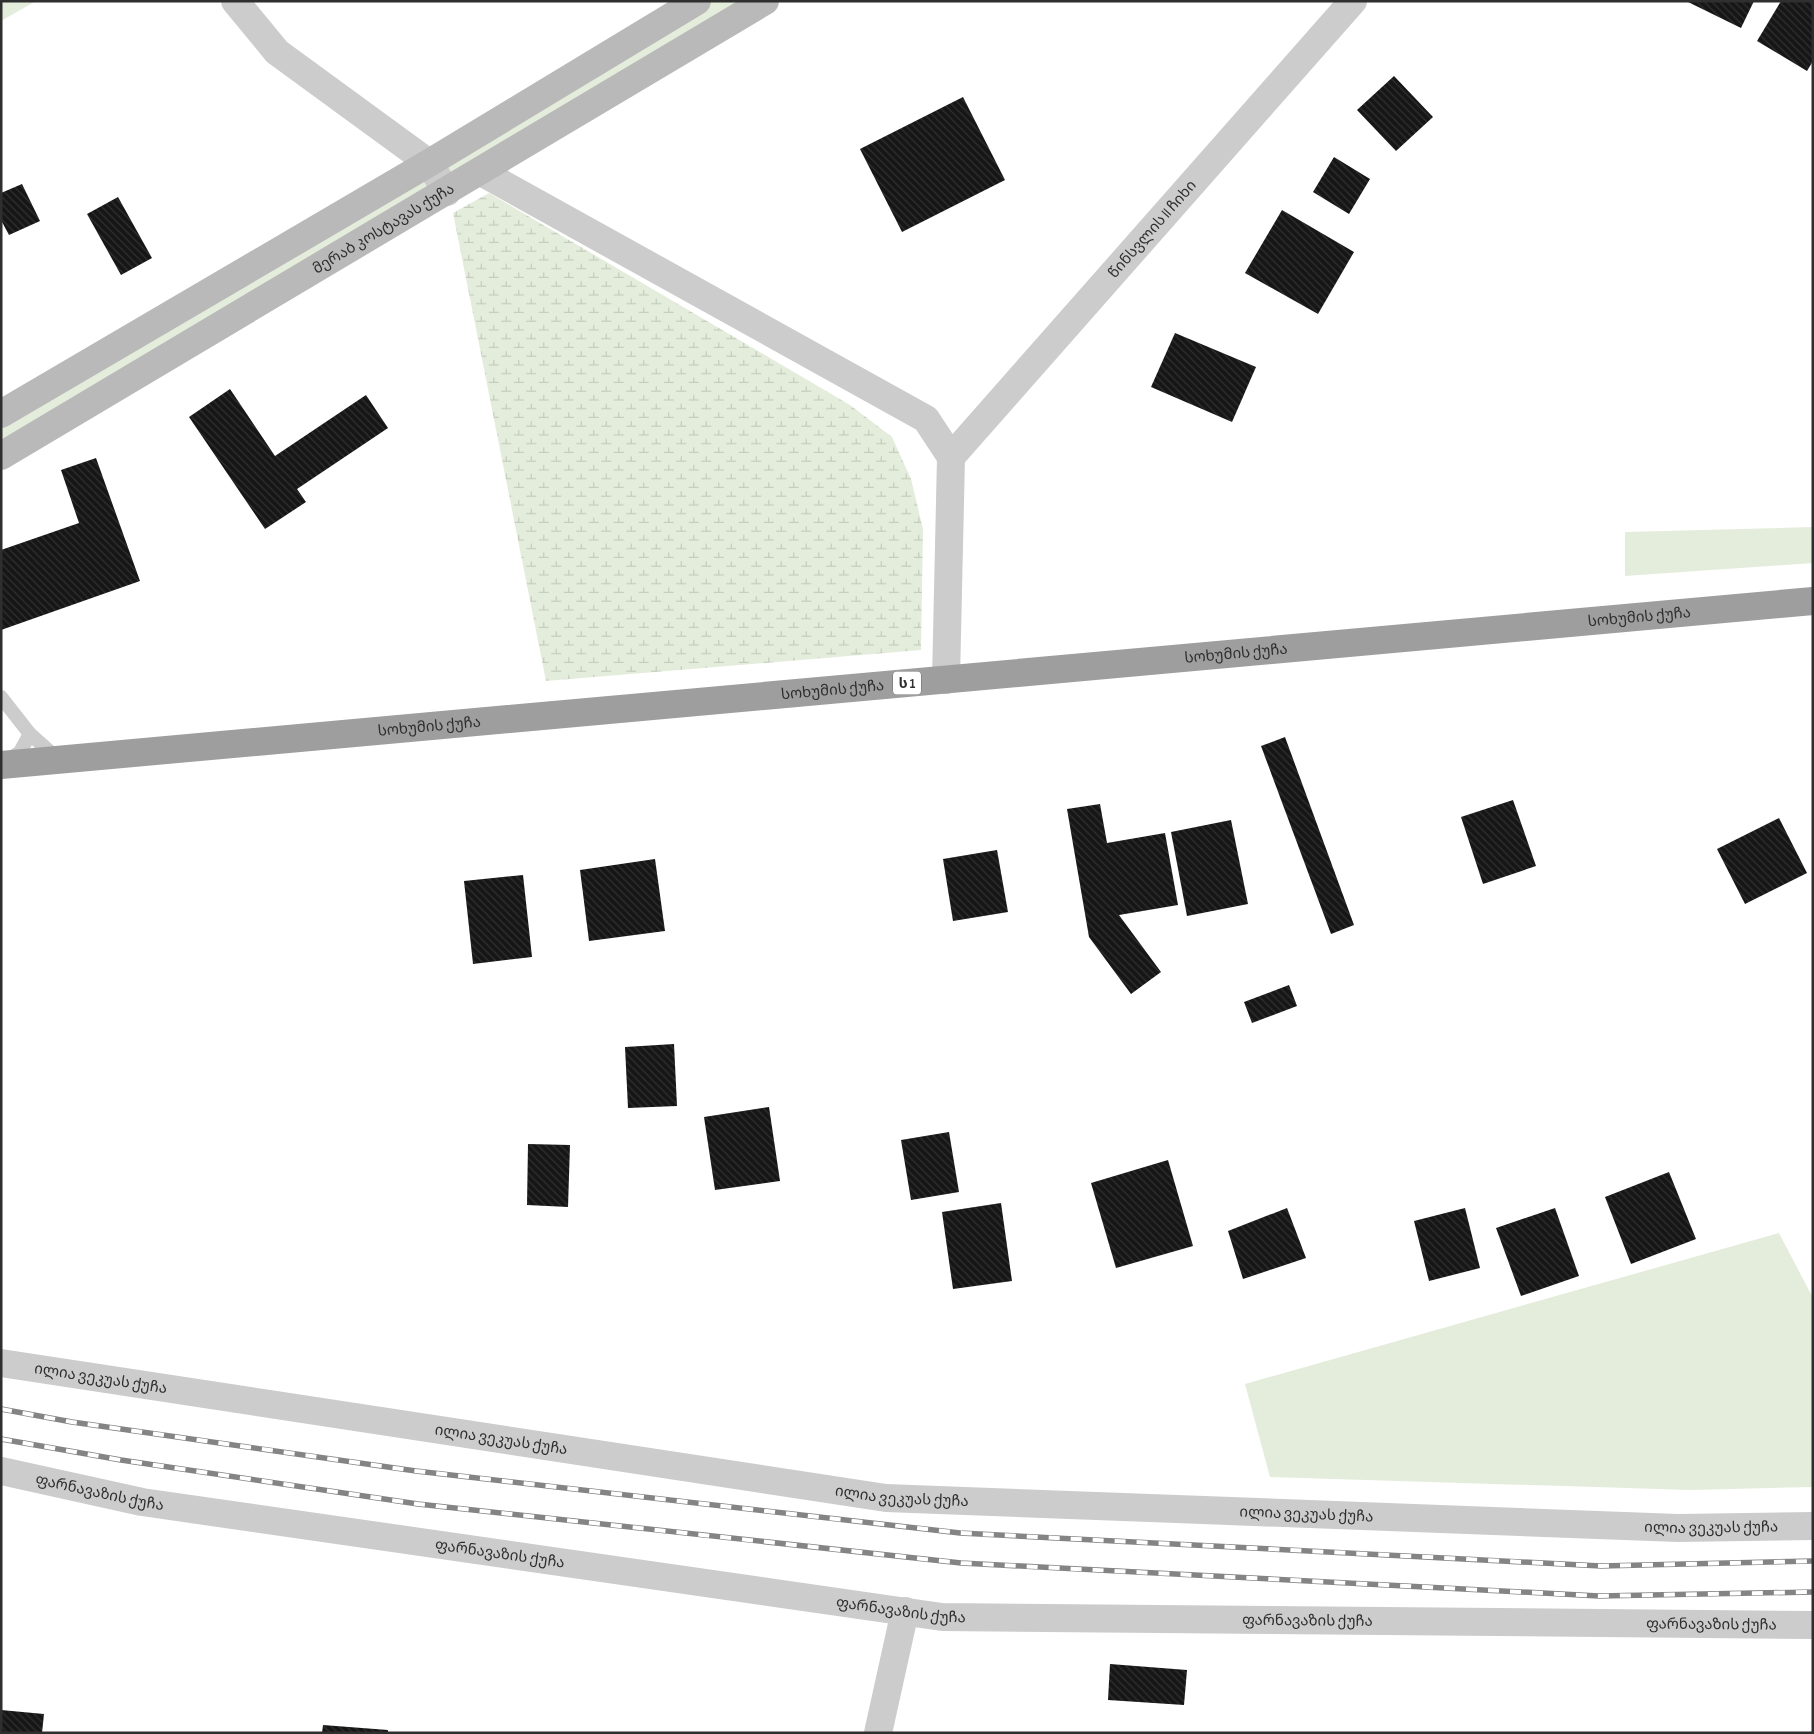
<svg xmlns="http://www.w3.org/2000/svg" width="1814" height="1734" font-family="'Sofia Sans Condensed','Noto Sans Georgian',sans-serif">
<defs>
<pattern id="wetland-marsh" width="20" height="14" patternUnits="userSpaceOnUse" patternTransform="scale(1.25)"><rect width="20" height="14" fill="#e4eddb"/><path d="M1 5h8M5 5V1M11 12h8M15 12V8" fill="none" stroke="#c4ccbc"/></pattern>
<pattern id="building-back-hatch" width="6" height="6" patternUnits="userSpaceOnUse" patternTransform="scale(1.25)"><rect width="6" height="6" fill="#161616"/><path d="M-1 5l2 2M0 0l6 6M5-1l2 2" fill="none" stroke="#303030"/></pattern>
</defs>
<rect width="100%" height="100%" fill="#fff"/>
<!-- green -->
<g fill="#e4eddb">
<path d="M1,1H36L1,21Z"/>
<path d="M704,1H760L456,182L441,160Z"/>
<path d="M425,170L439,193L1,450V418Z"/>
<path d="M1813,527V563L1625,576V532Z"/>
<path d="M1779,1233L1813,1298V1487L1690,1490L1270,1477L1245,1384Z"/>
</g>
<!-- wetland -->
<path fill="url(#wetland-marsh)" d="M489,193L850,405L892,437L911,479L923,529L921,650L546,681L453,213Z"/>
<!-- building -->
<g fill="url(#building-back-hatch)">
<path d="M1686,1H1754L1741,28Z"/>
<path d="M1781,1H1813V61L1807,71L1757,41Z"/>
<path d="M1394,76L1433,117L1396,151L1357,110Z"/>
<path d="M963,97L1005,180L902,232L860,149Z"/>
<path d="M1334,157L1370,179L1349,214L1313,192Z"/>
<path d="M22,184L40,221L9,235L1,220V193Z"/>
<path d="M118,197L152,258L121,275L87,214Z"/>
<path d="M1282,210L1354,252L1318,314L1245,273Z"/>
<path d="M1175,333L1256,367L1232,422L1151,387Z"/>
<path d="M230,389L275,456L366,395L388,428L297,489L306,502L265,529L189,417Z"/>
<path d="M96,458L140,581L1,630V550L79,523L61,470Z"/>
<path d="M1285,737L1354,925L1331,934L1261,746Z"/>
<path d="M1513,800L1536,866L1483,884L1461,817Z"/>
<path d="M1100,804L1107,843L1165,833L1178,905L1119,915L1161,972L1131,994L1089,937L1067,809Z"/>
<path d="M1779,818L1807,873L1745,904L1717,849Z"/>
<path d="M1231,820L1248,904L1187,916L1171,832Z"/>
<path d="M997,850L1008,912L953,921L943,859Z"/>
<path d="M655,859L665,931L589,941L580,870Z"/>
<path d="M523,875L532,957L473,964L464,881Z"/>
<path d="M1289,985L1297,1006L1252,1023L1244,1002Z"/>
<path d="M674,1044L677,1106L628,1108L625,1047Z"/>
<path d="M769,1107L780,1181L715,1190L704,1117Z"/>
<path d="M949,1132L959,1192L911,1200L901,1140Z"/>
<path d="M528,1144L570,1145L568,1207L527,1205Z"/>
<path d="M1168,1160L1193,1246L1116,1268L1091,1183Z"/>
<path d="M1669,1172L1696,1239L1631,1264L1605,1197Z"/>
<path d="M1001,1203L1012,1281L953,1289L942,1212Z"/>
<path d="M1287,1208L1306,1258L1243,1279L1228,1231Z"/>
<path d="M1465,1208L1480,1268L1429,1281L1414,1221Z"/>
<path d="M1555,1208L1579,1276L1521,1296L1496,1228Z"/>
<path d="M1110,1664L1187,1670L1184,1705L1108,1700Z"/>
<path d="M1,1710L44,1714L42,1733H1Z"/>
<path d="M323,1725L388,1730V1733H322Z"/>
</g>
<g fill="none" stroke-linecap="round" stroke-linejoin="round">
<!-- service -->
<g stroke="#ccc" stroke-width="14">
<path d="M1,697L30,734L58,759"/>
<path d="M7,761L20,752L30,734"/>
</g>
<!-- minor -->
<g stroke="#ccc" stroke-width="28">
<path d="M235,1L277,52L429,163L447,192"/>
<path d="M481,172L926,419L951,457L946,680"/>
<path id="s1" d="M951,457L1353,1"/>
<path id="s2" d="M1,1363L886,1498L1678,1528L1813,1526"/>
<path id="s3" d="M1,1471L142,1502L942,1617L1813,1625"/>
<path d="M878,1733L905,1611"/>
</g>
<!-- secondary -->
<g stroke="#b9b9b9" stroke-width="28">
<path d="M1,414L429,163L697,1"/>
<path id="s4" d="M1,456L765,1"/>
</g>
<!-- trunk -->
<path stroke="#9e9e9e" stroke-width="28" id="s5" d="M1,765L1813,601"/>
<!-- rail casing -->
<g stroke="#848484" stroke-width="5.5">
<g id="rail">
<path d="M1,1409L72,1422L416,1471L960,1533L1601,1566L1813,1561"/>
<path d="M1,1439L121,1460L418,1504L961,1563L1599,1596L1813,1592"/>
</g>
</g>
<!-- rail -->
<use href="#rail" stroke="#fff" stroke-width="4" stroke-dasharray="11" stroke-linecap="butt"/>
</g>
<g text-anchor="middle" stroke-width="5" stroke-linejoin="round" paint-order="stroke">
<!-- shield labels -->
<rect fill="#fff" stroke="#6d6d6d" stroke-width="1" x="893" y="671.5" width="28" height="23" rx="4"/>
<g font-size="14" font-weight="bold" fill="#2f2f2f">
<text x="907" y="688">ს 1</text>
</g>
<!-- street labels -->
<g font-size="15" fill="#2f2f2f" stroke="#fff">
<text dy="5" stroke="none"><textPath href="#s1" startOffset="304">წინსვლის II ჩიხი</textPath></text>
<text dy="5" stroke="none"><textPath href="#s4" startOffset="445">მერაბ კოსტავას ქუჩა</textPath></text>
<text dy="5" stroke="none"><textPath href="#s5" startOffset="1645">სოხუმის ქუჩა</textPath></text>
<text dy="5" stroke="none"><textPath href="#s5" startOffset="1240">სოხუმის ქუჩა</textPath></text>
<text dy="5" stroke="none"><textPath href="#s5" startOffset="835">სოხუმის ქუჩა</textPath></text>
<text dy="5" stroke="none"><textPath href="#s5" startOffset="430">სოხუმის ქუჩა</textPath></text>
<text dy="5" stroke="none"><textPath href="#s2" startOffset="101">ილია ვეკუას ქუჩა</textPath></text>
<text dy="5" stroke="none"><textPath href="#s2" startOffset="506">ილია ვეკუას ქუჩა</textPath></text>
<text dy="5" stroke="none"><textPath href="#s3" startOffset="101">ფარნავაზის ქუჩა</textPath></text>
<text dy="5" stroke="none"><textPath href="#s2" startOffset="911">ილია ვეკუას ქუჩა</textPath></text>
<text dy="5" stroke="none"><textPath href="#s2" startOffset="1316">ილია ვეკუას ქუჩა</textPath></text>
<text dy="5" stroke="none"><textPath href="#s2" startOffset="1721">ილია ვეკუას ქუჩა</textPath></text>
<text dy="5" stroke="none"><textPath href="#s3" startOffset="506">ფარნავაზის ქუჩა</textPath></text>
<text dy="5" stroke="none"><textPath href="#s3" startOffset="911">ფარნავაზის ქუჩა</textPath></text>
<text dy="5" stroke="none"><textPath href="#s3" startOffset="1318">ფარნავაზის ქუჩა</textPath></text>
<text dy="5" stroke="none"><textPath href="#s3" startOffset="1722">ფარნავაზის ქუჩა</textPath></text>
</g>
</g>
<!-- border -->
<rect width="1814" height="1734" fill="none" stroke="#2f2f2f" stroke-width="5"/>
</svg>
